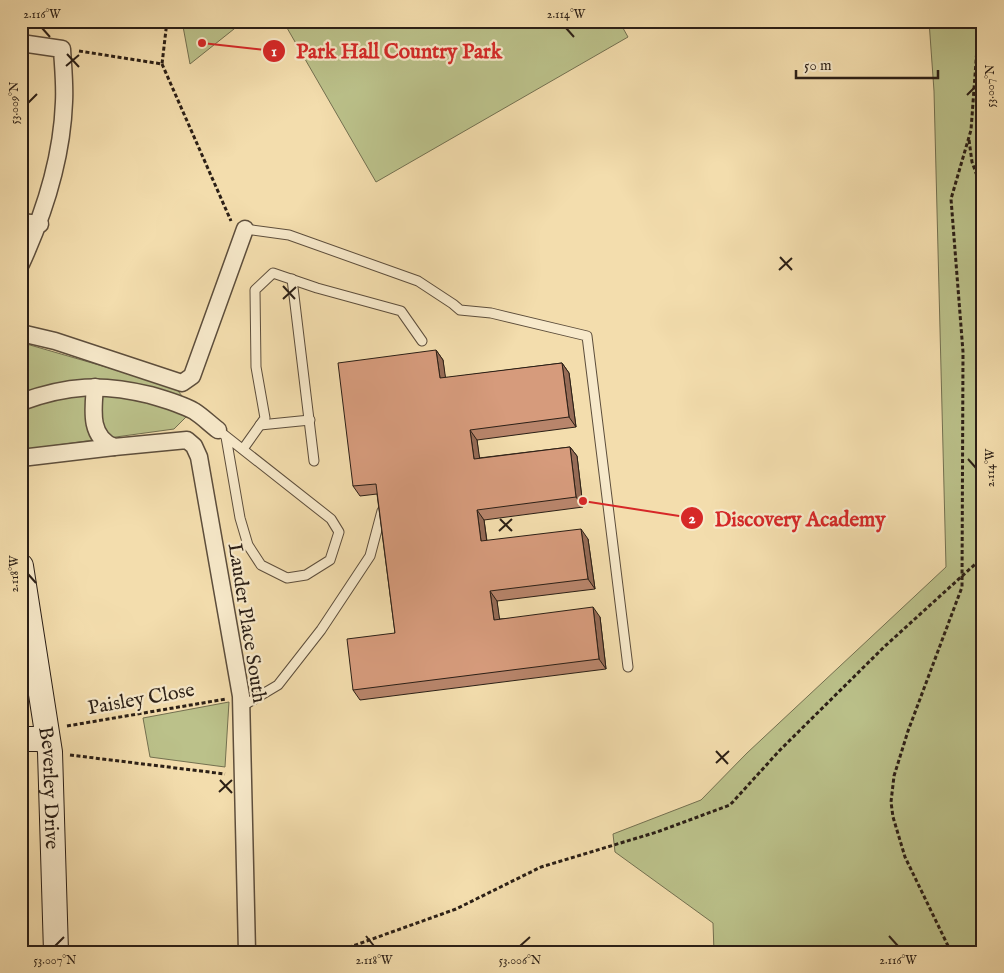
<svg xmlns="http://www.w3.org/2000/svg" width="1004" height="973" font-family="'IM FELL English',serif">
<rect width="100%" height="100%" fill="#f3ddad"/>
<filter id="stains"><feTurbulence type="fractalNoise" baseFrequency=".004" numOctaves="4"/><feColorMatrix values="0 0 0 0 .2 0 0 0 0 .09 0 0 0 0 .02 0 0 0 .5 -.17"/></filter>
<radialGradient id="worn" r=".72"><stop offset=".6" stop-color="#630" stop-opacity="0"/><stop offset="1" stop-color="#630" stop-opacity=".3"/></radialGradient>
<!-- green -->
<g fill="#bbc18a" stroke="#737050">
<path d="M182,21H244L190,64Z"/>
<path d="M283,21H619L628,37L376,182Z"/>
<path d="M929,21H983V952H714L713,923L615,852L613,834L701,800L747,753L946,567L934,91Z"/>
<path d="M23,343L175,387L189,405V414L174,429L21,450V344Z"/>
<path d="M229,702L225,767L150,757L143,718Z"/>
</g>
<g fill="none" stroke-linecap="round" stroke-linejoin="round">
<!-- lane casing -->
<g stroke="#5d4e3c" stroke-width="11">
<g id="lane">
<path d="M245,229L289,235L418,281L453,304L460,310L491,313L587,336L628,667"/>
<path d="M292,279L314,461"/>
<path d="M260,425L310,420"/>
<path d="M218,430L331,519L339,532L330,560L306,575L287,578L261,565L248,545L240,518L226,437"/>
<path d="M243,449L265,418L256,367L255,290L273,273L317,288L401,311L422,341"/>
<path d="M241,707L278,685L321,630L370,556L382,511"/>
</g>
</g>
<!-- street casing -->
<g stroke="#5d4e3c" stroke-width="19">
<g id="street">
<path d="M21,43L62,49C63,66 65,85 64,102C62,158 44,214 21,264"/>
<path d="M21,222L40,224"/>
<path d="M21,333L55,341L182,383L192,376L245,229"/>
<path d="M95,387C93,410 89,437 114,447L187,440L194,446L199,457L241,696L247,952"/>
<path d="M21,402C68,385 102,383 150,395C164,399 181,404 194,411C202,416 210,424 218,430"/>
<path d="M21,458L114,447"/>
</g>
</g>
<!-- secondary casing -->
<g stroke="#2b1f16" stroke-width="26">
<g id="secondary">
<path id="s1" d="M21,566L50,752L56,952"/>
<path d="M21,739H47"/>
</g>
</g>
<!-- path -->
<g stroke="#2b1f16" stroke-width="3" stroke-dasharray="4 2.5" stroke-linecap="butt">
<path d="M79,51L162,64L167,21"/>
<path d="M162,64L231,221"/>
<path d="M969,140L972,162L983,192"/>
<path d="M67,726L226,699"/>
<path d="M70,755L225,774"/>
<path d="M336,952L456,909L541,867L657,832L730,805L780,750L884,647L983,557"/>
<path d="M951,952L905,857L893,817L891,802L894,776L908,731L962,587L963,352L951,199L971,130L979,21"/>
</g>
<!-- lane -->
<use href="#lane" stroke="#f7e9ca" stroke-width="9"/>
<!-- street -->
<use href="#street" stroke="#f7e9ca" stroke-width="16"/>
<!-- secondary -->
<use href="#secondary" stroke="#f7e9ca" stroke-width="24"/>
</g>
<!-- wall -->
<path fill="#b8856b" stroke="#2b1f16" d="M436,350L443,360L445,378L562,363L569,373L576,427L477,440L479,458L570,447L577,456L583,507L484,520L487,541L588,539L595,589L497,601L499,619L600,617L606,669L360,700L353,690L395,633L377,494L360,496L353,486Z"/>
<!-- shaded-wall -->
<g fill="#966c57" stroke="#2b1f16">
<path d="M436,350L443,360L447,388L440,378Z"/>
<path d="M562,363L569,373L576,427L569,417Z"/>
<path d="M470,430L477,440L481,468L474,459Z"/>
<path d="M570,447L577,456L583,507L576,497Z"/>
<path d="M477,510L484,520L488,551L481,541Z"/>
<path d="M581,529L588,539L595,589L588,579Z"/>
<path d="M490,591L497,601L501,629L494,620Z"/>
<path d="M593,607L600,617L606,669L599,659Z"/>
</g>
<!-- building -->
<path fill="#d69b7c" stroke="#2b1f16" d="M436,350L440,378L562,363L569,417L470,430L474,459L570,447L576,497L477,510L481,541L581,529L588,579L490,591L494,620L593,607L599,659L353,690L347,639L395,633L376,484L353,486L338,363Z"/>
<!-- ticks -->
<path fill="none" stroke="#2b1f16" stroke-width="2" d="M42,28L50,37M566,28L574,37M67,54L79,67M66,66L79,55M967,95L976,86M28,103L37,94M780,257L792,270M779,270L792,258M283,286L295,299M283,299L296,287M968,459L976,468M500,519L512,531M499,531L512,519M28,574L36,583M716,751L728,764M716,763L729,751M220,780L232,793M219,792L232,780M366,936L374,946M889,936L898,946M55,946L64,937M520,946L530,937"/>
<g text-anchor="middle" stroke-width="4.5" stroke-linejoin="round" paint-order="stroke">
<!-- street labels -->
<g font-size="20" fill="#2b1f16" stroke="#f7e9ca">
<text transform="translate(248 623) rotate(81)" y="7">Lauder Place South</text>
<text transform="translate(141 698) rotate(-10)" y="7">Paisley Close</text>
<text dy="7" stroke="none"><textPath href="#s1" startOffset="224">Beverley Drive</textPath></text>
</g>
</g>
<!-- callouts -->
<path fill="none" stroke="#d62828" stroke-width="2" d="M202 43L274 51M583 501L692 518"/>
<g fill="#d62828" stroke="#f7e9ca" stroke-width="2">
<circle cx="202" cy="43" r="5"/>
<circle cx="583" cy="501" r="5"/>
<circle cx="274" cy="51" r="12"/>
<circle cx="692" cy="518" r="12"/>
</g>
<g font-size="15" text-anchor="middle" font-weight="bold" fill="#fff">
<text x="274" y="56">1</text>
<text x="692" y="523">2</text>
</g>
<g font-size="21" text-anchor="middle" font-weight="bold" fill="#d62828" stroke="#f7e9ca" stroke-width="4.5" stroke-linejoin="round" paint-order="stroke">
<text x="399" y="58">Park Hall Country Park</text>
<text x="800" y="526">Discovery Academy</text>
</g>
<!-- margin -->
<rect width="1004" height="973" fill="none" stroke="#f3ddad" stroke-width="55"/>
<!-- scale -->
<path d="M796 70v8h142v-8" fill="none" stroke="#2b1f16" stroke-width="2.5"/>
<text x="804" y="70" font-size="15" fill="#2b1f16" stroke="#f7e9ca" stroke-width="4" paint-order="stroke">50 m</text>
<rect x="28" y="28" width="948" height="918" fill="none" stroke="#2b1f16" stroke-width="2"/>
<g font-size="12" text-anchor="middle" fill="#2b1f16">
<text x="42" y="18">2.116°W</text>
<text x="566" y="18">2.114°W</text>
<text transform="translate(990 86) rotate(-90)" y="4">53.007°N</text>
<text transform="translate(14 103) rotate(-90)" y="4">53.009°N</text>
<text transform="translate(990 468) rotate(-90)" y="4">2.114°W</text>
<text transform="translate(14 574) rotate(-90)" y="4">2.118°W</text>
<text x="55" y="964">53.007°N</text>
<text x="374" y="964">2.118°W</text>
<text x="520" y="964">53.006°N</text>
<text x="898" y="964">2.116°W</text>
</g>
<rect width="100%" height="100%" filter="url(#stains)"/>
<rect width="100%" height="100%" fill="url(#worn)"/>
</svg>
